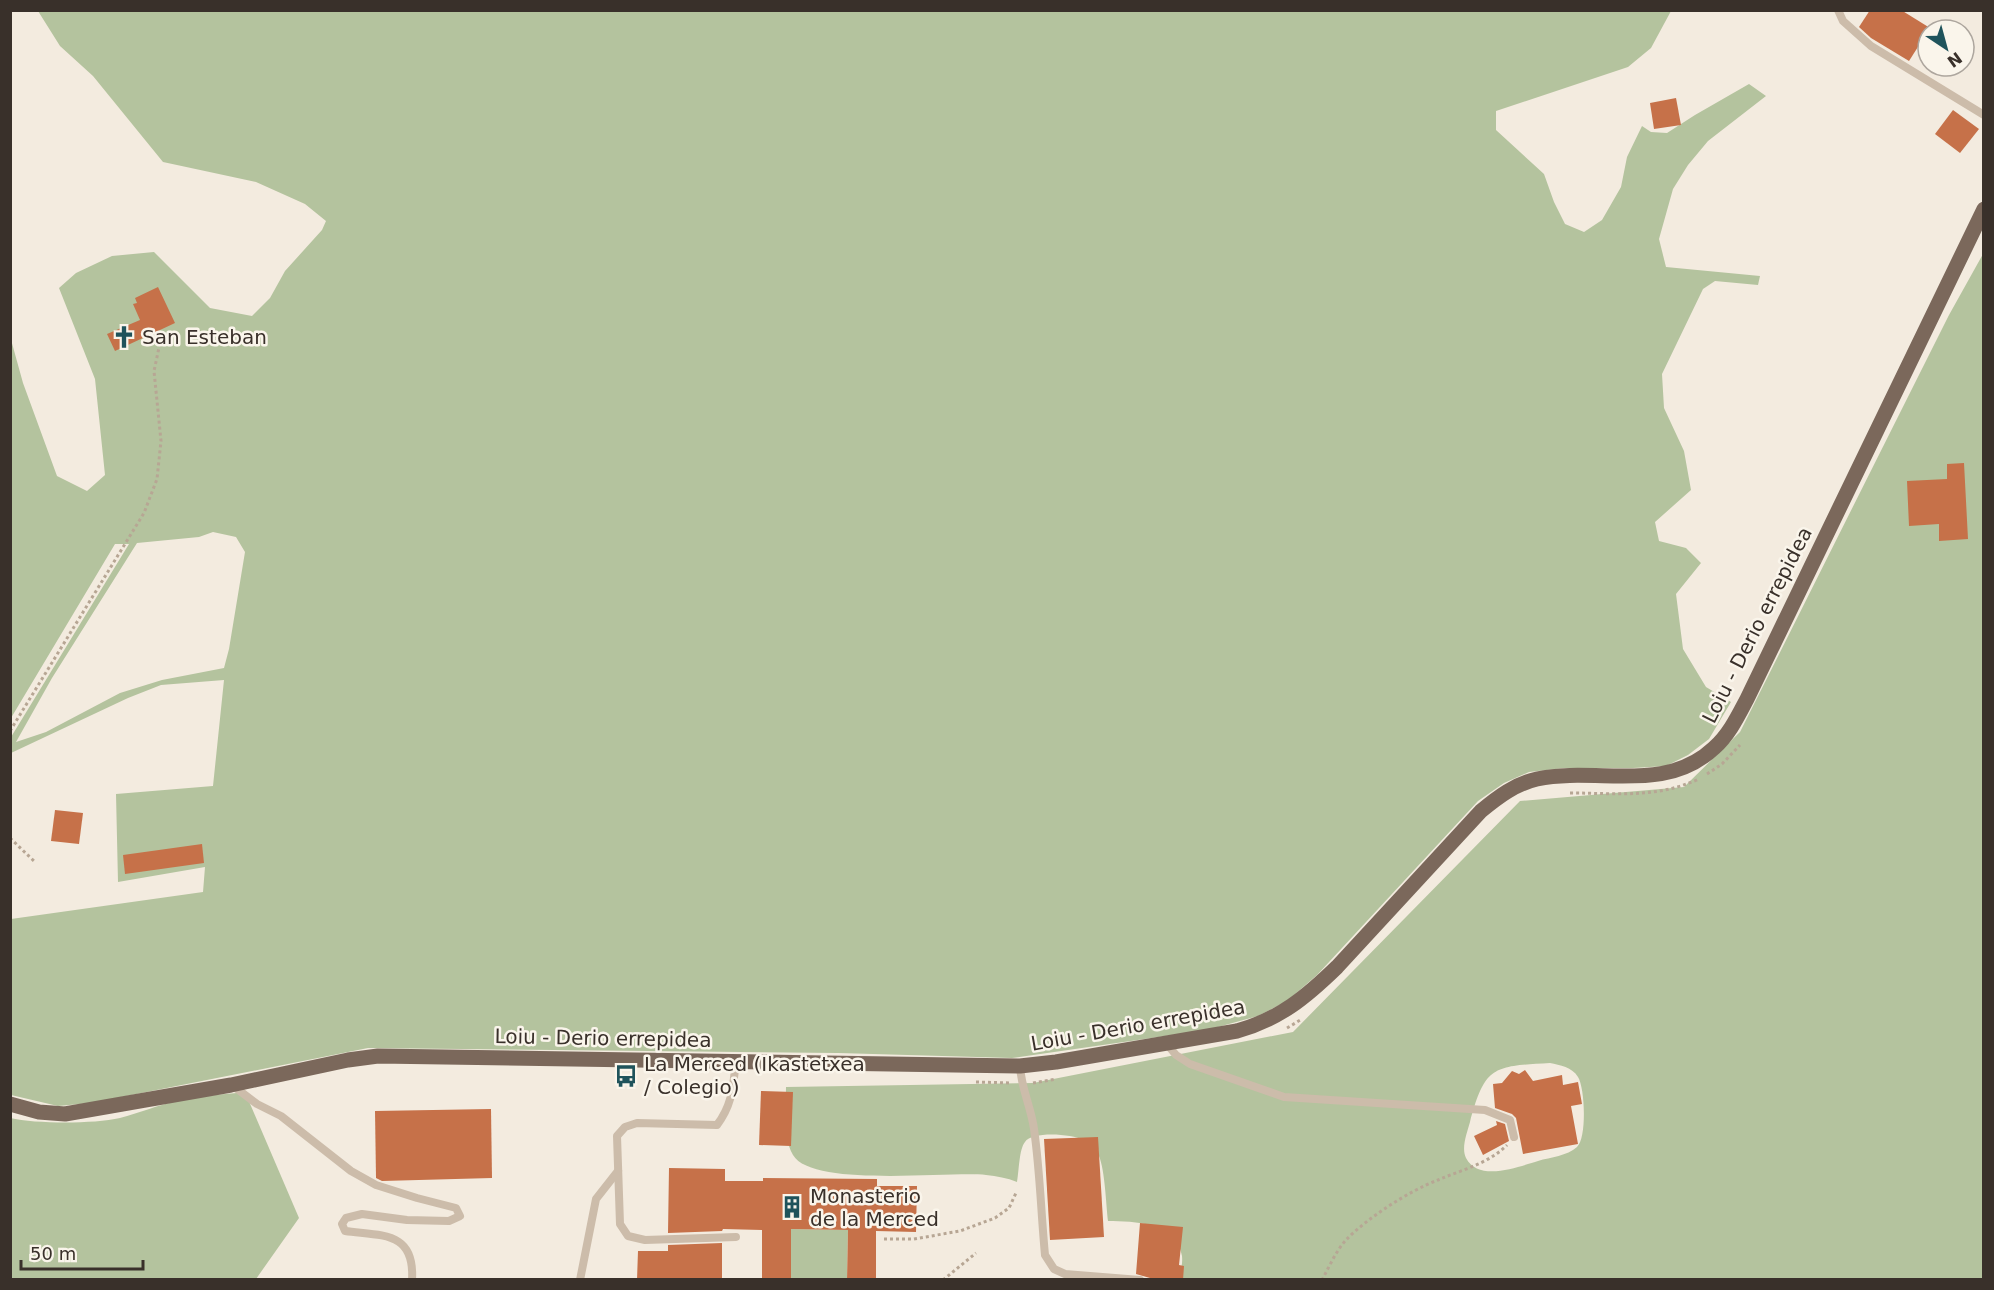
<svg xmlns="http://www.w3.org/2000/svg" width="1994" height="1290" font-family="'DejaVu Sans',sans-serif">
<rect width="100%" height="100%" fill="#f3ebdf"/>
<!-- green -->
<g fill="#b4c39e" fill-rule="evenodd">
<path d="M38,11H1671L1651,48L1628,67L1496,111V130L1544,174L1554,202L1565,224L1584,232L1602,220L1621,187L1627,157L1642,126L1651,132L1667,133L1695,115L1749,84L1766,96L1708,141L1688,165L1673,189L1659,239L1666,267L1760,276L1758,285L1715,281L1703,289L1662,374L1664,408L1684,451L1691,490L1655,522L1659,541L1686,548L1701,563L1676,594L1683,649L1706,687L1731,702L1709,739L1688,755L1666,766L1633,768H1564L1529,772L1504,783L1478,801L1317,975L1287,1001L1258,1016L1207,1030L1012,1058L838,1053L368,1048L91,1103L58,1106L11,1095V919L203,892L205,867L118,882L116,794L213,786L224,680L161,685L128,698L11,753V737L129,544H115L11,718L10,336L23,383L57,476L87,491L105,475L95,379L59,288L76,273L112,256L154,252L210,308L252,316L270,298L285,271L322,230L326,221L305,204L256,182L163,162L93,76L60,46ZM213,532L236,537L245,552L229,649L224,668L162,680L120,693L46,732L16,742L52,678L137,543L199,537Z"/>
<path d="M1983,254V1279H1171C1180,1273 1183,1268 1182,1256C1177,1223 1134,1221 1108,1221C1106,1204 1105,1171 1099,1156C1097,1152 1088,1142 1083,1140C1072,1134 1032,1131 1025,1142C1019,1149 1019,1172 1017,1182C1007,1178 997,1176 986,1175C950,1171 812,1188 793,1155C782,1136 786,1108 786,1087L1033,1083L1293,1032L1520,801L1684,787L1740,732L1949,315ZM1550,1063C1560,1065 1572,1067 1578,1077C1585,1088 1587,1138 1577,1147C1567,1156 1551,1157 1538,1161C1520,1166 1479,1183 1466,1158C1461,1148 1467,1133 1470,1122C1485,1066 1493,1066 1550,1063Z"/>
<path d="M245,1092L299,1218L256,1279H11L10,1118C37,1124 93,1124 120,1118C139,1113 158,1105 177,1101C199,1095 223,1095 245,1092Z"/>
<path d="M791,1229L848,1230L847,1279L791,1280Z"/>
</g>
<!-- building -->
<g fill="#c67149">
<path d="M1870,10H1901L1930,28L1909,61L1871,38L1859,27Z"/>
<path d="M1676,98L1681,125L1654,129L1650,103Z"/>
<path d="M1953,110L1979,129L1960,153L1935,134Z"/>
<path d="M158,287L175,323L115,351L107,334L140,320L133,304L137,303L135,298Z"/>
<path d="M1964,463L1968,539L1939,541V524L1909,526L1907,481L1947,479V464Z"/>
<path d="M55,810L83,813L79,844L51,841Z"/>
<path d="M202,844L204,863L125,874L123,855Z"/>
<path d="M1525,1070L1533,1081L1562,1075L1563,1085L1578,1082L1582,1104L1571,1106L1578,1144L1523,1154L1516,1118L1512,1114L1495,1108L1493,1084L1502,1083L1512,1071L1519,1074Z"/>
<path d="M761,1091L793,1092L791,1146L759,1145Z"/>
<path d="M491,1109L492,1178L382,1181L376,1178L375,1111Z"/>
<path d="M1496,1121L1505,1124L1509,1141L1483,1155L1474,1136L1497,1125Z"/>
<path d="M1098,1137L1104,1237L1050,1240L1044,1139Z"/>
<path d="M669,1168L725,1169V1181H763V1178L877,1179V1186H917L916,1232L876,1231V1280H847L848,1230L791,1229V1280H762V1230L723,1229L722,1231L668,1233Z"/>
<path d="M1140,1223L1183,1227L1179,1265L1184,1266L1183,1280H1157L1136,1274Z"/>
<path d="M722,1243V1280H637L638,1251H668V1245Z"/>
</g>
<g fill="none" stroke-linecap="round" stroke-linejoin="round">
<!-- path -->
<g stroke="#b7a694" stroke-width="3" stroke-dasharray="3 3" stroke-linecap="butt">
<path d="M10,731L144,513L157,479L161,441L154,371L160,343"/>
<path d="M1707,774L1722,764L1740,745"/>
<path d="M1570,793C1618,793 1654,799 1699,779"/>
<path d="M10,838L35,862"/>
<path d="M1287,1028L1302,1019"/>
<path d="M976,1082L1011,1083"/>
<path d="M1033,1083L1056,1079"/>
<path d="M884,1239H914L960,1231L995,1218L1009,1208L1016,1193"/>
<path d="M943,1280L976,1253"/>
<path d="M1322,1280C1329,1267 1336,1251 1346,1240C1367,1218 1409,1191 1438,1180C1461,1170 1488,1164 1507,1145"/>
</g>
<!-- lane -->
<g stroke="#ccbcaa" stroke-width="8">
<path d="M1838,10L1843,21L1871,46L1984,115"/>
<path d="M1166,1043L1176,1055L1190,1064L1284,1097L1485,1110L1510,1120L1514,1137"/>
<path d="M736,1061C733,1085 733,1104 717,1125L637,1123L625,1127L617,1136L620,1224L628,1236L645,1240L736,1237"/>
<path d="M1020,1066C1021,1088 1031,1107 1034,1129C1040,1171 1041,1213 1045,1255L1054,1269L1065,1274L1140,1280"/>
<path d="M232,1085L257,1104L281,1116L351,1171L376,1185L417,1198L456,1208L460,1216L449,1221L407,1220L362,1214L346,1218L342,1224L345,1231C382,1236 415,1231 412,1280"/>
<path d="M580,1280L596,1199L618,1171"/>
</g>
<!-- primary -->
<path stroke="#7b685b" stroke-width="15" d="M10,1104L39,1112L65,1114L231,1085L348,1060L378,1056L1020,1066L1056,1062L1237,1031C1280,1019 1306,997 1337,967L1481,811C1498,797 1515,784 1537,779C1597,766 1664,795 1714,748C1729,735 1738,716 1747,699L1984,209"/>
</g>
<!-- icons -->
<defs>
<g id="church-bare" transform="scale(1.8)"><path d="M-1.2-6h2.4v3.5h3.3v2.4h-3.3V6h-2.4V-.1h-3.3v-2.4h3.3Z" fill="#1f535b" stroke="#faf5eb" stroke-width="2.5" paint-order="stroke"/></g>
<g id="bus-bare" transform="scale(1.8)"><path d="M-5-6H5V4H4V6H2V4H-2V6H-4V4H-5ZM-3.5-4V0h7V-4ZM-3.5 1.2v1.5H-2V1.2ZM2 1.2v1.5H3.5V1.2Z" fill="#1f535b" stroke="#faf5eb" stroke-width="2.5" paint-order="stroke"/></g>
<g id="building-bare" transform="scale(1.8)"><path d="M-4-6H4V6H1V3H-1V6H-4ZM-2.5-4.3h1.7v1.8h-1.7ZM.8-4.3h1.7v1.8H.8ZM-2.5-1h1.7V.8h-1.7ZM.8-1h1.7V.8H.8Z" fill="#1f535b" stroke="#faf5eb" stroke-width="2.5" paint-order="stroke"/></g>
</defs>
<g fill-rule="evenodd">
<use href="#church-bare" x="124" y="337"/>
<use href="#bus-bare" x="626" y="1076"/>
<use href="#building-bare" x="792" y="1207"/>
</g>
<g text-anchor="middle" stroke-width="5" stroke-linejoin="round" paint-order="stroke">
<!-- poi labels -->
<g font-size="20" fill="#39302a" stroke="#faf5eb" text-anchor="start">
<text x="142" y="344">San Esteban</text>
<text x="644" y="1071">La Merced (Ikastetxea<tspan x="644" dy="23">/ Colegio)</tspan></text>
<text x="810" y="1203">Monasterio<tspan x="810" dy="23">de la Merced</tspan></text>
</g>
<!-- street labels -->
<g font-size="20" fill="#39302a" stroke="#faf5eb">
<text transform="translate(1757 625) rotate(-63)" y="7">Loiu - Derio errepidea</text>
<text transform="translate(1138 1025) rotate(-10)" y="7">Loiu - Derio errepidea</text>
<text transform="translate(603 1038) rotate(1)" y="7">Loiu - Derio errepidea</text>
</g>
</g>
<!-- border -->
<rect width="1994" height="1290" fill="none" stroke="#39302a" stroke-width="24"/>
<!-- north arrow -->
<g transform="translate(1946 48) rotate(144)"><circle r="28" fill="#faf5eb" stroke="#ada69e" stroke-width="1.5"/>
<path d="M0-4.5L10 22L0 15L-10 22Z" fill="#1f535b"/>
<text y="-9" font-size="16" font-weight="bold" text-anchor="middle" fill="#39302a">N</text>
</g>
<!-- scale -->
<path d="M21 1260v9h122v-9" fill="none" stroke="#39302a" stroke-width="3"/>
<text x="30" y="1260" font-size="18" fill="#39302a" stroke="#faf5eb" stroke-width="4.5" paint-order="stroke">50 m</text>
</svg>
